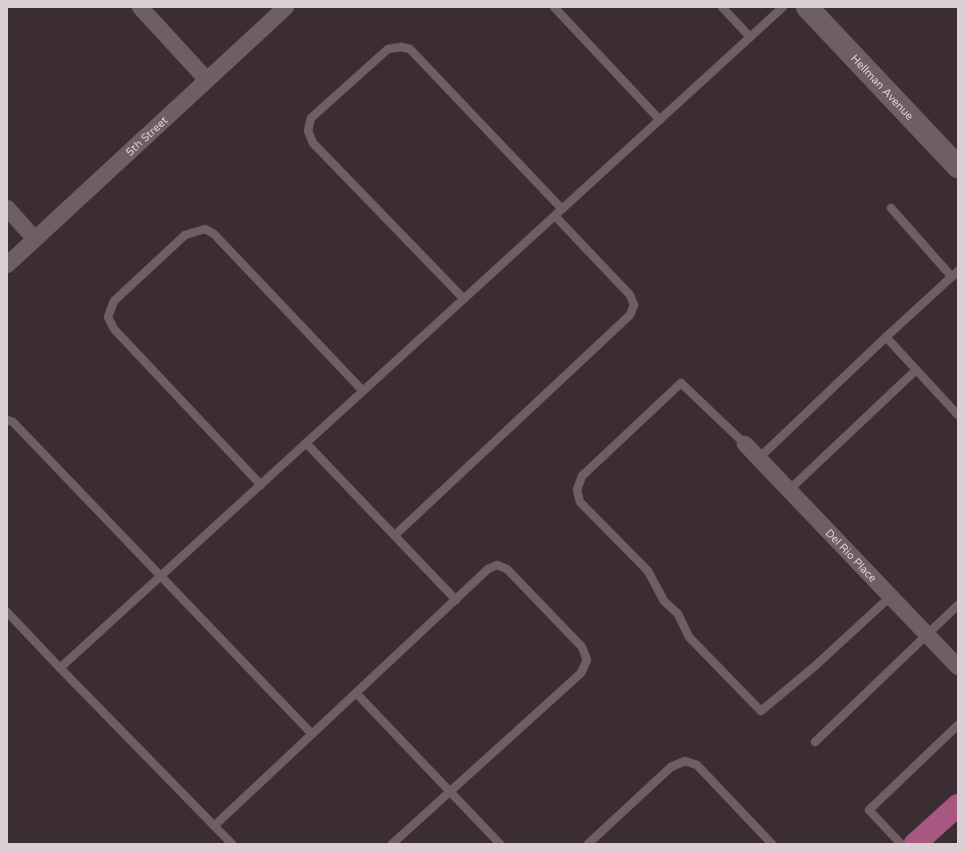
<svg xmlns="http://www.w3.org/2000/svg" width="965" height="851" font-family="'Varela Round',sans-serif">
<rect width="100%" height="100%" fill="#3c2c33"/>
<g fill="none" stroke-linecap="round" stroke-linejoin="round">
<!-- lane casing -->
<g stroke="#57494f" stroke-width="9">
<g id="lane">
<path d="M554,7L660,120"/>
<path d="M722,7L750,37"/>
<path d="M891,208L952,277"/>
<path d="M464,299L313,143L308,131L311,118L388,49L401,47L410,49L562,209"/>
<path d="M886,337L958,271"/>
<path d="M7,420L13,422L312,734"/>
<path d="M306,443L456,600"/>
<path d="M745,444L681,383L582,476L577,490L580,502L648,571L664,601L678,614L689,637L761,711L815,666L891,596"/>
<path d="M759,458L886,337L958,415"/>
<path d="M261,485L114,329L108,317L114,301L185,235L205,229L214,234L363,391"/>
<path d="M789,490L916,370"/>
<path d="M395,535L630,315L634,305L630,295L555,216"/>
<path d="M7,612L60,668L232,844"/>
<path d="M60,668L783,7"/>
<path d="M356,693L500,844"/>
<path d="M815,742L958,605"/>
<path d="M214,826L488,569L497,565L507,569L582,647L587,660L581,673L392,844"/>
<path d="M588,844L671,767L685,761L697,765L772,844"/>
<path d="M901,844L869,810L958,725"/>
</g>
</g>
<!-- street casing -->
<g stroke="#57494f" stroke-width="17">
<g id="street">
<path d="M140,7L207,80"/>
<path d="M7,208L35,239"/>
<path id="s1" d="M7,265L286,7"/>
<path id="s2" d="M745,444L958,667"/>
</g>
</g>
<!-- secondary casing -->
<g stroke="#57494f" stroke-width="23">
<g id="secondary">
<path id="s3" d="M807,7L958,167"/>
</g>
</g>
<!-- primary casing -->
<g stroke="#57494f" stroke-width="23">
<path id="primary" d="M915,844L958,805"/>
</g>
<!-- lane -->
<use href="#lane" stroke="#705e66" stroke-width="8"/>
<!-- street -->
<use href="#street" stroke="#705e66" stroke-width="16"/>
<!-- secondary -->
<use href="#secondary" stroke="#705e66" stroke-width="22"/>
<!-- primary -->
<use href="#primary" stroke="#a85780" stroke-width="22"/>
</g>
<g text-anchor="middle" stroke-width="3" stroke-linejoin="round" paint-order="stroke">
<!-- street labels -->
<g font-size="11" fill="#dbd0d4" stroke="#1e171a">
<text dy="4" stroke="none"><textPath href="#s3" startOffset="110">Hellman Avenue</textPath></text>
<text dy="4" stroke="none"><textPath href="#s1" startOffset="190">5th Street</textPath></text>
<text dy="4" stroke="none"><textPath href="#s2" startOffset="154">Del Rio Place</textPath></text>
</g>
</g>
<!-- border -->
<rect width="965" height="851" fill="none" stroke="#dbd0d4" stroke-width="16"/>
</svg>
